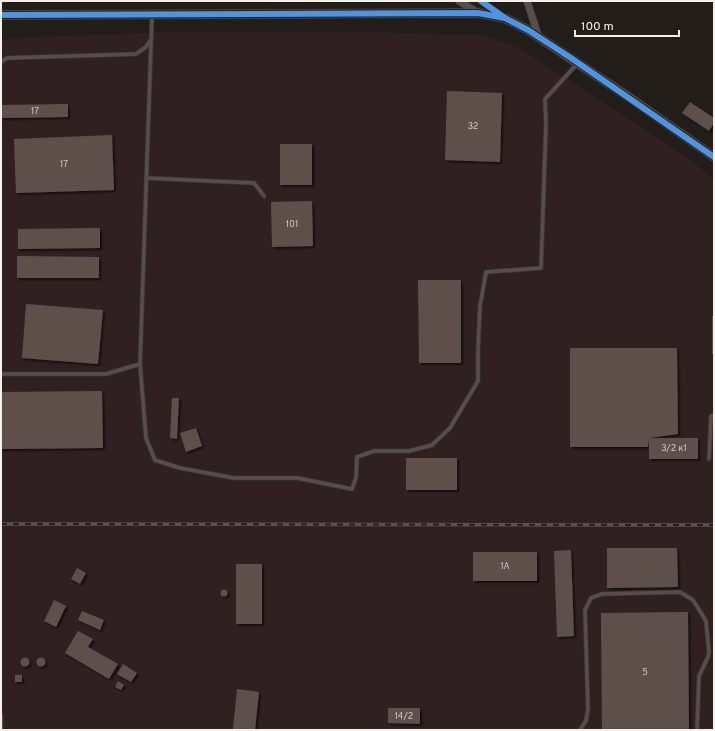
<svg xmlns="http://www.w3.org/2000/svg" width="715" height="731" font-family="Overpass,sans-serif">
<defs>
<filter id="shadow"><feDropShadow dx="2" dy="2" stdDeviation="1" flood-color="#0009"/></filter>
</defs>
<rect width="100%" height="100%" fill="#231d1a"/>
<!-- commercial -->
<path fill="#312022" d="M171,32H365L482,35L521,49L691,160L714,180V730H1V40L35,37Z"/>
<!-- building -->
<g fill="#5f504c" filter="url(#shadow)">
<path d="M447,91L502,93L500,162L445,160Z"/>
<path d="M690,102L714,118V123L709,131L682,113Z"/>
<path d="M68,104V117L1,118V105Z"/>
<path d="M112,135L114,190L16,193L14,139Z"/>
<rect x="280" y="144" width="32" height="41"/>
<path d="M312,201L313,246L272,247L271,202Z"/>
<path d="M100,228V248L18,249V229Z"/>
<path d="M17,256L99,257V278H17Z"/>
<path d="M418,280H461V363H419Z"/>
<path d="M26,304L103,310L98,364L22,358Z"/>
<rect x="712" y="316" width="2" height="38"/>
<path d="M570,348H677L678,434L649,438H698V459H649V438L648,447H570Z"/>
<path d="M102,391L103,448L1,449V392Z"/>
<path d="M172,398H179L177,439L170,438Z"/>
<path d="M196,428L202,446L186,452L180,433Z"/>
<rect x="406" y="458" width="51" height="32"/>
<path d="M607,548H677L678,587L607,588Z"/>
<path d="M571,550L574,636L557,637L554,551Z"/>
<rect x="473" y="552" width="64" height="29"/>
<rect x="236" y="564" width="26" height="60"/>
<path d="M77,568L86,573L80,584L71,579Z"/>
<circle cx="224" cy="593" r="3.5"/>
<path d="M54,600L66,606L56,627L44,621Z"/>
<path d="M82,611L104,620L100,630L78,620Z"/>
<path d="M688,612L689,730H602L601,613Z"/>
<path d="M78,631L93,639L88,647L118,664L109,679L65,653Z"/>
<circle cx="25" cy="662" r="4.5"/>
<circle cx="41" cy="662" r="4.5"/>
<path d="M123,664L137,673L131,682L117,674Z"/>
<rect x="15" y="675" width="7" height="7"/>
<path d="M118,681L124,685L121,690L115,687Z"/>
<path d="M237,689L259,692L255,730L233,729Z"/>
<path d="M388,708H420V724L388,723Z"/>
</g>
<g fill="none" stroke-linecap="round" stroke-linejoin="round">
<!-- service casing -->
<g stroke="#3c3734" stroke-width="5">
<g id="service">
<path d="M1,62L7,58L136,54L146,47L150,41"/>
<path d="M146,178L254,183L264,196"/>
<path d="M140,364L146,438L155,460L180,468L234,478H297L352,489L356,478L357,457L374,451H409L432,445L450,428L478,381V349L480,306L486,272L541,268L546,124L545,99L577,64"/>
<path d="M1,374H106L140,364L152,16"/>
<path d="M709,459L711,416H714"/>
<path d="M1,715V730"/>
<path d="M580,730L586,721L588,709L585,610L591,598L602,594L680,592L693,600L706,621L709,652L708,657L699,676L697,730"/>
</g>
</g>
<!-- minor casing -->
<g stroke="#3c3734" stroke-width="8">
<g id="minor">
<path d="M459,1L478,13"/>
<path d="M481,1L503,17"/>
<path d="M527,1L539,38"/>
</g>
</g>
<!-- tertiary casing -->
<g stroke="#3c3734" stroke-width="10">
<path id="tertiary" d="M1,15L478,13L505,18L528,30L630,98L714,157"/>
</g>
<!-- service -->
<use href="#service" stroke="#574d4e" stroke-width="3.5"/>
<!-- minor -->
<use href="#minor" stroke="#574d4e" stroke-width="7"/>
<!-- tertiary -->
<use href="#tertiary" stroke="#574d4e" stroke-width="9"/>
<!-- rail casing -->
<g stroke="#5c5454" stroke-width="3.5">
<path id="rail" d="M1,524L714,525"/>
</g>
<!-- rail -->
<use href="#rail" stroke="#271c16" stroke-width="2" stroke-dasharray="6" stroke-linecap="butt"/>
<!-- cycleway casing -->
<g stroke="#271c16" stroke-width="8">
<g id="cycleway">
<path d="M481,1L505,18L528,30L571,58L714,157"/>
<path d="M1,15L478,13L505,18"/>
</g>
</g>
<!-- cycleway -->
<use href="#cycleway" stroke="#4d94e3" stroke-width="6"/>
</g>
<g text-anchor="middle" stroke-width="3" stroke-linejoin="round" paint-order="stroke">
<!-- number labels -->
<g font-size="9" fill="#d2c7c3">
<text x="35" y="114">17</text>
<text x="473" y="129">32</text>
<text x="64" y="167">17</text>
<text x="292" y="227">101</text>
<text x="674" y="451">3/2 к1</text>
<text x="505" y="569">1А</text>
<text x="645" y="675">5</text>
<text x="404" y="719">14/2</text>
</g>
</g>
<!-- border -->
<rect width="715" height="731" fill="none" stroke="#f8efeb" stroke-width="4"/>
<!-- scale -->
<path d="M575 30v6h104v-6" fill="none" stroke="#f8efeb" stroke-width="2"/>
<text x="581" y="30" font-size="12" fill="#f8efeb" stroke="#271c16" stroke-width="3" paint-order="stroke">100 m</text>
</svg>
